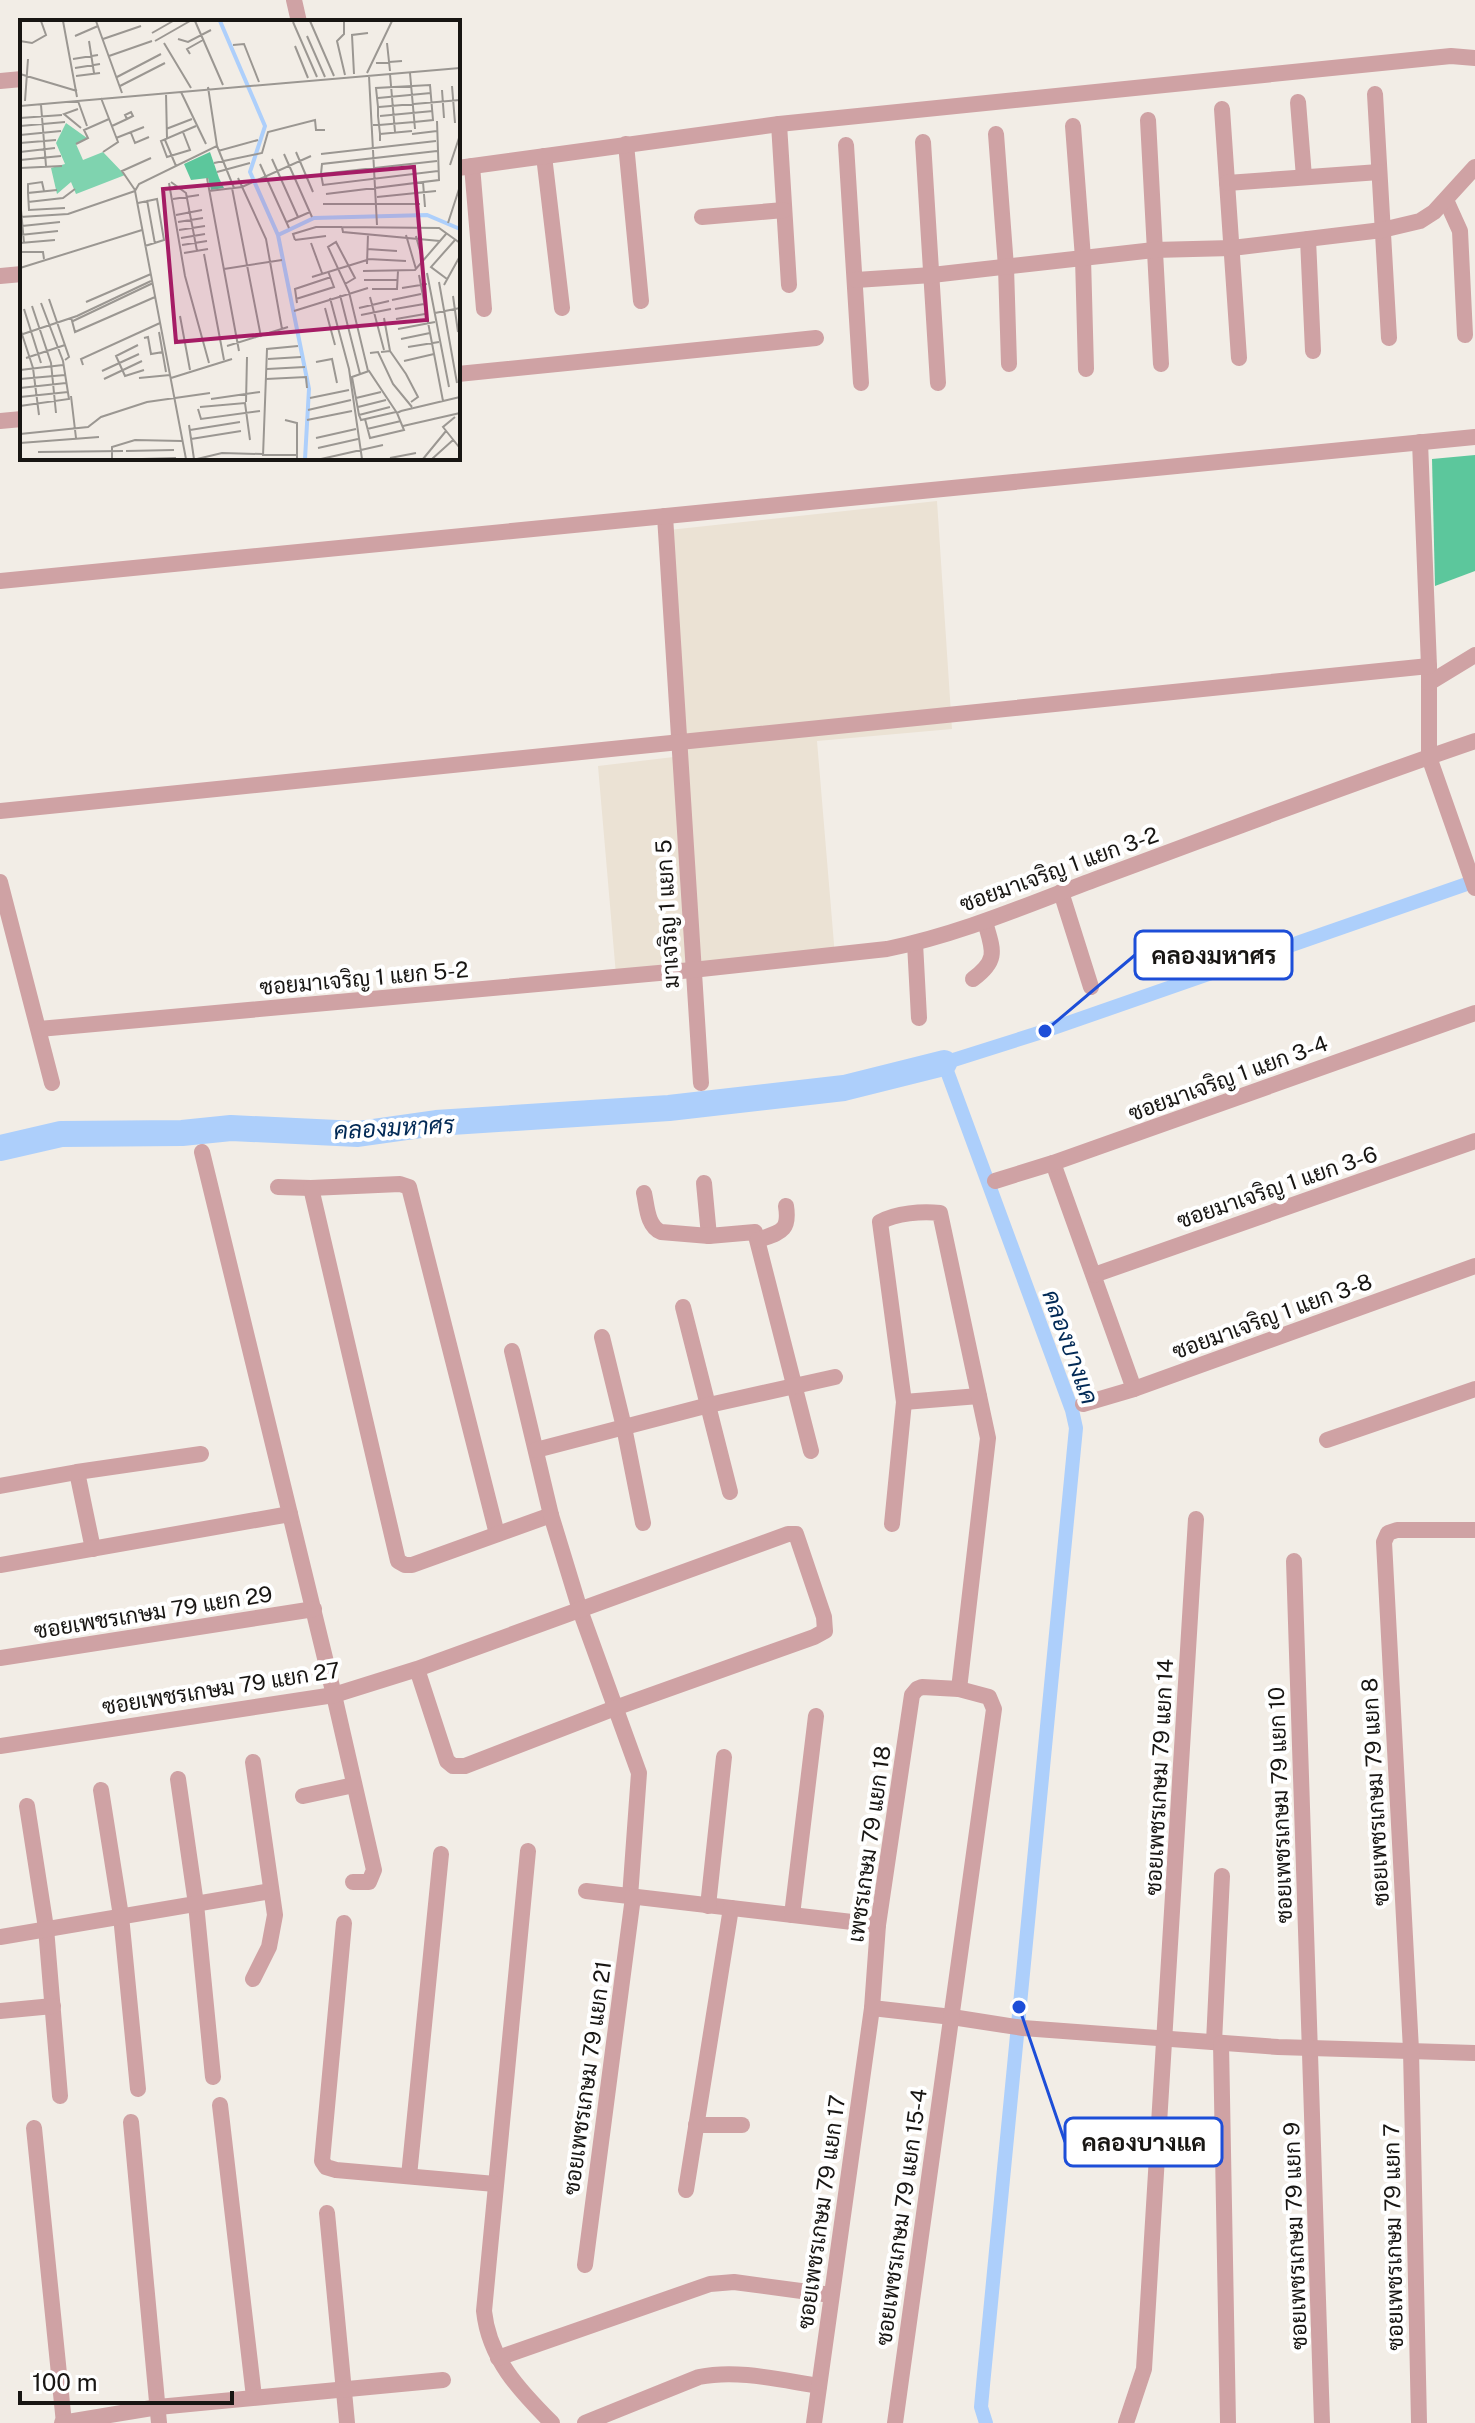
<svg xmlns="http://www.w3.org/2000/svg" width="1475" height="2423" font-family="'Public Sans',Sarabun,sans-serif">
<rect width="100%" height="100%" fill="#f2ede6"/>
<!-- built -->
<path fill="#ebe2d4" d="M937,501L952,729L817,741L835,956L616,975L598,766L682,756L669,530Z"/>
<!-- forest -->
<path fill="#5cc79c" d="M1475,455V571L1435,586L1432,459Z"/>
<g fill="none" stroke-linecap="round" stroke-linejoin="round">
<!-- canal -->
<path stroke="#adcffb" stroke-width="14" d="M986,2423L981,2407L983,2385L1076,1428L1072,1410L944,1063L1045,1031L1475,881"/>
<!-- river -->
<path stroke="#adcffb" stroke-width="26" d="M0,1148L61,1134L182,1133L231,1128L358,1134L436,1123L669,1108L844,1088L944,1063"/>
<!-- minor -->
<g stroke="#cfa2a4" stroke-width="16">
<path d="M294,0L299,22"/>
<path d="M0,81L22,79"/>
<path d="M1375,94L1389,338"/>
<path d="M1298,102L1304,177"/>
<path d="M1222,109L1239,358"/>
<path d="M1148,120L1161,364"/>
<path d="M779,124L789,285"/>
<path d="M1073,126L1083,258L1086,369"/>
<path d="M996,134L1006,267L1009,364"/>
<path d="M923,142L938,383"/>
<path d="M626,144L641,301"/>
<path d="M846,145L861,383"/>
<path d="M544,156L562,308"/>
<path d="M472,166L484,309"/>
<path d="M458,168L779,124L1451,56L1475,58"/>
<path d="M1227,183L1379,172"/>
<path d="M1446,200L1460,231L1465,335"/>
<path d="M702,217L784,210"/>
<path d="M1308,239L1313,351"/>
<path d="M0,276L22,274"/>
<path d="M856,280L932,275L1154,250L1232,248L1382,230L1420,221L1434,212L1475,167"/>
<path d="M458,374L816,338"/>
<path d="M0,421L22,419"/>
<path d="M1420,442L1429,666V757L1475,888"/>
<path d="M665,516L701,1083"/>
<path d="M0,581L1475,437"/>
<path d="M1429,683L1475,655"/>
<path d="M0,811L1429,666"/>
<path d="M0,882L52,1083"/>
<path d="M1061,892L1091,987"/>
<path d="M915,943L919,1018"/>
<path d="M973,979C999,960 993,950 985,922"/>
<path d="M39,1029L692,970L887,949C961,934 1029,904 1099,878C1224,832 1349,784 1475,741"/>
<path d="M202,1152L334,1695L374,1870L369,1882H353"/>
<path d="M1053,1163L1134,1389"/>
<path d="M995,1181L1053,1163L1475,1013"/>
<path d="M704,1183L709,1236"/>
<path d="M278,1187L311,1188L400,1184L409,1187L497,1534"/>
<path d="M311,1188L398,1561L405,1565H412L551,1515"/>
<path d="M644,1193C647,1206 647,1226 661,1232L709,1236L755,1232L811,1451"/>
<path d="M758,1240C780,1232 790,1232 786,1206"/>
<path d="M1094,1275L1475,1141"/>
<path d="M683,1307L730,1492"/>
<path d="M602,1337L624,1427L643,1523"/>
<path d="M512,1351L551,1515L580,1610L639,1773L630,1897"/>
<path d="M904,1402L979,1396"/>
<path d="M1083,1404L1134,1389L1475,1266"/>
<path d="M1327,1440L1475,1389"/>
<path d="M536,1450L709,1405L835,1377"/>
<path d="M77,1472L93,1549"/>
<path d="M0,1486L77,1472L201,1454"/>
<path d="M892,1524L904,1402L880,1222C896,1213 922,1211 940,1213L988,1438L959,1689"/>
<path d="M1294,1561L1322,2423"/>
<path d="M0,1565L290,1514"/>
<path d="M0,1658L314,1609"/>
<path d="M0,1746L334,1695L417,1669L788,1534H796L824,1617L825,1631L814,1637L615,1708L465,1766H453L447,1761L417,1669"/>
<path d="M253,1762L275,1915L269,1947L253,1979"/>
<path d="M178,1779L196,1904L213,2077"/>
<path d="M101,1790L121,1916L138,2089"/>
<path d="M303,1796L354,1785"/>
<path d="M27,1806L46,1928L60,2096"/>
<path d="M528,1851L484,2311C489,2359 520,2391 552,2423"/>
<path d="M586,1891L878,1925"/>
<path d="M708,1906L724,1757"/>
<path d="M792,1915L816,1716"/>
<path d="M344,1923L322,2161L326,2167L336,2170L495,2184"/>
<path d="M0,1937L271,1891"/>
<path d="M872,2008L952,2017L1023,2028L1278,2047L1475,2053"/>
<path d="M0,2011L53,2006"/>
<path d="M1214,2042L1222,1876"/>
<path d="M1221,2043L1228,2423"/>
<path d="M220,2105L254,2397"/>
<path d="M131,2122L159,2423"/>
<path d="M696,2125H742"/>
<path d="M34,2128L64,2423"/>
<path d="M409,2176L441,1854"/>
<path d="M686,2190L731,1908"/>
<path d="M327,2213L347,2423"/>
<path d="M585,2265L633,1897"/>
<path d="M498,2358L710,2284L734,2282L831,2295"/>
<path d="M62,2423L158,2407L443,2380"/>
<path d="M585,2423L699,2377C738,2369 780,2380 819,2386"/>
<path d="M814,2423L872,2008L878,1925L912,1695L917,1689L922,1687L959,1689L989,1697L994,1709L895,2423"/>
<path d="M1126,2423L1144,2369L1196,1519"/>
<path d="M1419,2423L1411,2050L1384,1542L1388,1533L1397,1530H1475"/>
</g>
</g>
<g text-anchor="middle" stroke-width="8" stroke-linejoin="round" paint-order="stroke">
<!-- street labels -->
<g font-size="22" fill="#181613" stroke="#fff">
<text transform="translate(1059 869) rotate(-20)" y="8">ซอยมาเจริญ 1 แยก 3-2</text>
<text transform="translate(667 914) rotate(-93)" y="8">มาเจริญ 1 แยก 5</text>
<text transform="translate(364 978) rotate(-5)" y="8">ซอยมาเจริญ 1 แยก 5-2</text>
<text transform="translate(1228 1078) rotate(-20)" y="8">ซอยมาเจริญ 1 แยก 3-4</text>
<text transform="translate(1277 1187) rotate(-19)" y="8">ซอยมาเจริญ 1 แยก 3-6</text>
<text transform="translate(1272 1316) rotate(-20)" y="8">ซอยมาเจริญ 1 แยก 3-8</text>
<text transform="translate(153 1612) rotate(-9)" y="8">ซอยเพชรเกษม 79 แยก 29</text>
<text transform="translate(221 1688) rotate(-9)" y="8">ซอยเพชรเกษม 79 แยก 27</text>
<text transform="translate(1159 1777) rotate(-87)" y="8">ซอยเพชรเกษม 79 แยก 14</text>
<text transform="translate(1375 1792) rotate(-93)" y="8">ซอยเพชรเกษม 79 แยก 8</text>
<text transform="translate(1280 1805) rotate(-92)" y="8">ซอยเพชรเกษม 79 แยก 10</text>
<text transform="translate(869 1844) rotate(-82)" y="8">เพชรเกษม 79 แยก 18</text>
<text transform="translate(587 2078) rotate(-82)" y="8">ซอยเพชรเกษม 79 แยก 21</text>
<text transform="translate(821 2212) rotate(-82)" y="8">ซอยเพชรเกษม 79 แยก 17</text>
<text transform="translate(901 2217) rotate(-82)" y="8">ซอยเพชรเกษม 79 แยก 15-4</text>
<text transform="translate(1295 2236) rotate(-92)" y="8">ซอยเพชรเกษม 79 แยก 9</text>
<text transform="translate(1393 2237) rotate(-91)" y="8">ซอยเพชรเกษม 79 แยก 7</text>
</g>
<!-- water labels -->
<g font-size="24" font-style="italic" fill="#022a56" stroke="#fff">
<text transform="translate(394 1128) rotate(-3)" y="8">คลองมหาศร</text>
<text transform="translate(1070 1347) rotate(70)" y="8">คลองบางแค</text>
</g>
</g>
<!-- overview -->
<g transform="translate(20 20)">
<rect width="440" height="440" fill="#f2ede6"/>
<path d="M46,103L67,118L56,124L63,140L83,132L105,155L56,174L51,162L37,174L31,148L45,144L36,123Z" fill="#7fd3af"/>
<path d="M190,132L199,158L204,168L191,170L188,158L171,160L164,144Z" fill="#5cc79c"/>
<path fill="none" stroke="#adcffb" stroke-width="4" d="M200,1L245,106L230,152L258,215L294,198L407,195L440,209M258,215L289,369L285,439"/>
<path fill="none" stroke="#9b9792" stroke-width="2" d="M43,1L57,77M76,1L102,73M175,1L203,65M290,1L314,56M324,1V14L317,21L325,55M273,2L297,57M132,13L153,1M55,16L78,6M287,16L305,57M83,19L121,6M158,19L168,22L191,10M0,21L12,23L26,15L21,1M69,21L74,53M135,21L170,1M144,23L171,68M367,23L370,51M213,25L224,24L239,62M275,26L288,58M170,34L167,29L183,20M89,36L132,21M53,39L78,35M356,43L382,41M55,48L80,44M347,53L372,1M390,53L395,109M0,54L57,71M334,54L332,15L348,13M370,54L375,112M56,56L80,53M349,56L357,205M97,57L141,34M100,66L145,43M432,66L435,103M422,70L424,98M161,72L186,124M146,73L147,119M81,78L98,122L83,132M358,78L411,73M5,81L8,39M58,81L67,106M21,85L26,146M0,86L440,48M359,87L440,80M58,89L44,94L61,108M360,96L413,91M0,98L42,95M353,105H359L394,102L413,100L410,65L356,68L358,87V96L360,114V121M0,106L45,102M92,106L107,99L113,96L111,92L105,95L107,99M146,109L172,99M163,112L170,130L147,137L141,121L176,106M111,113L115,123L129,117M360,114L392,111M392,114L417,111M0,115L41,111M96,118L124,107M145,120L156,146M0,123L36,120M56,124L68,118L64,110L89,99M197,126L214,168M198,131L238,120M417,131L302,144L301,154L303,165L418,151M0,132L35,128M276,132L293,172M264,134L292,197M301,134L416,121M252,139L278,197M0,140L41,136M194,143L242,133L248,112L295,100L296,110H305M240,144L269,208M430,145L440,115M0,148L42,146M197,152L230,143M301,154L417,141M187,158L219,331M218,158L246,219L262,309M151,162L166,173L177,231M403,162L405,187M149,163L165,256L189,343M212,168L241,317M37,170L8,173L9,190L45,188M115,170L102,151L131,138M189,171L222,167L291,136M8,173V164L22,162L24,171M306,174L419,160L417,101M357,177L416,171M0,179L4,223M153,179L179,175M127,180L135,224M8,182L43,178L55,169M118,183L137,179L144,220L125,226M303,184H400M156,195L182,190M0,197L48,194L115,171M158,202L183,198M267,202L290,192M428,203L440,166M2,206L40,202M159,210L185,206M0,215L38,211M386,215L396,249M396,216L403,242M161,218L185,214M275,220L273,214L296,207H322M275,220L306,216M420,221L323,212L322,207L419,208L440,223M0,223L35,220M291,223L302,253M162,225L187,221M347,229L377,231M0,232H23L24,239M164,233L188,229M184,234L204,340M348,239L386,241M347,244L348,214M0,248L122,210M204,249L262,240M343,251L395,250L426,214M407,253L429,367M399,255L423,381M292,257L347,240M427,259L411,247L435,220M344,260H378M419,262L437,363M325,264L335,258L316,222L308,227L329,272L348,351M424,265L440,236M382,268L407,264M352,269H377L378,251M320,275L340,354M433,276L438,312M350,277L364,330M310,278L329,349L342,439M29,279L49,337L45,340M276,279L314,267L308,251M372,280L401,274M66,282L131,254M277,283L275,269L311,257M12,286L31,343L36,393M305,288L315,325M339,288L369,281M4,289L21,343M375,289L404,284M274,291L348,268M415,293L440,288M341,295L371,289M160,296L170,350M51,297L55,312L135,277M364,298L370,331M376,299L405,294M53,301L133,263M0,308L13,348L19,395M378,309L415,302M139,312L146,352M0,315L57,296L131,261M124,318L128,317L131,334L143,332M381,319L410,313M118,325L96,336L105,356L124,350M207,326L268,307M388,327L419,322M361,332L370,331L386,354L398,377L391,382M350,333L358,332L373,364L392,387M6,338L45,325M248,339L281,337M384,341L414,334M296,342L312,339L317,363M63,345L61,339L140,303M247,349L285,347M0,350L43,345M82,351L119,334M119,358L150,355M151,358L212,339M0,359L45,355M84,359L122,341M246,359L286,357L287,368M0,368L46,363M51,376L56,418M0,377L48,372M290,378L329,370M336,378L361,372M191,379L240,372M226,382L227,337M0,386L49,379L43,341L21,283M180,387L225,383L230,420M338,387L366,380M370,387L339,395L332,357L349,351L377,393M178,389L181,399L240,391M288,390L331,380M381,391L440,377M339,395L341,400L376,392M435,397L423,407L439,427M345,399L350,418L384,410L377,393L381,391M265,400L277,403V439M287,400L332,391M169,405L174,439M383,406L440,393M347,409L381,401M170,410L220,402M0,414L68,407L81,397L127,382L190,373M296,418L336,409M171,419L221,411M0,423L79,417M298,428L338,419M106,431L154,430M18,432L103,431M243,436L247,329L278,326M370,438L396,433M92,439V427L115,420L162,421M122,439L156,438M166,439L115,171L119,164L197,126L188,67M177,439L202,433L277,435M301,439L363,425M403,439L426,411M412,439L433,420"/>
<path fill="#a51c65" fill-opacity="0.15" stroke="#a51c65" stroke-width="4" d="M394,147L407,300L156,322L143,169Z"/>
<rect width="440" height="440" fill="none" stroke="#181613" stroke-width="4"/>
</g>
<!-- callouts -->
<path fill="none" stroke="#1d4ed8" stroke-width="3" d="M1045 1031L1135 955M1019 2007L1065 2142"/>
<g fill="#1d4ed8" stroke="#fff" stroke-width="3">
<circle cx="1045" cy="1031" r="8"/>
<circle cx="1019" cy="2007" r="8"/>
</g>
<g fill="#fff" stroke="#1d4ed8" stroke-width="3">
<rect x="1135" y="931" width="157" height="48" rx="8"/>
<rect x="1065" y="2118" width="157" height="48" rx="8"/>
</g>
<g font-size="24" text-anchor="middle" font-weight="bold" fill="#181613">
<text x="1214" y="964">คลองมหาศร</text>
<text x="1144" y="2151">คลองบางแค</text>
</g>
<!-- scale -->
<path d="M20 2391v12h212v-12" fill="none" stroke="#181613" stroke-width="4"/>
<text x="32" y="2391" font-size="24" fill="#181613" stroke="#ffffff" stroke-width="6" paint-order="stroke">100 m</text>
</svg>
